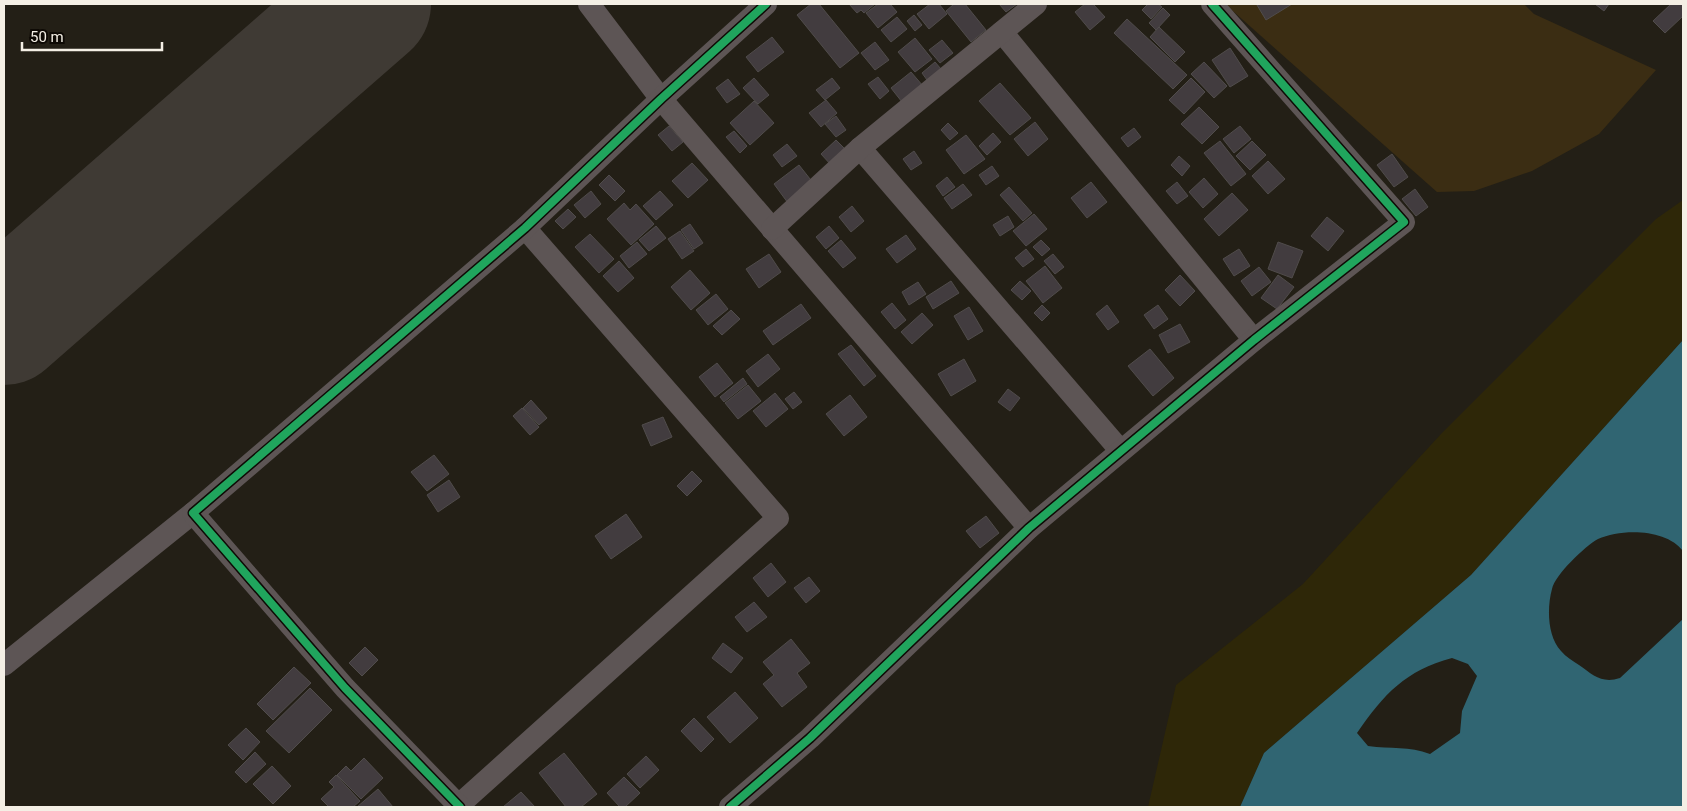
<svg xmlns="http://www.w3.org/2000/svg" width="1687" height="811" font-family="Roboto,sans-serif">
<rect width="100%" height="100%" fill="#231f16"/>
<!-- green -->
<path fill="#3b2d13" d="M1225,4H1524L1534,14L1656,70L1599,134L1532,171L1474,191L1437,192Z"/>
<!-- sand -->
<path fill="#2e2708" d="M1683,200V340L1471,575L1264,753L1240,807H1148L1176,685L1303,584L1441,434L1656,219Z"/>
<!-- water -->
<path fill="#306572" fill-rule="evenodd" d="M1683,340V551C1667,529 1622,528 1598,539C1585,546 1555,575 1552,589C1547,607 1547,636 1561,651C1566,657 1573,661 1579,665C1593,675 1602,684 1620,678L1683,619V807H1240L1264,753L1471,575ZM1452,658L1468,664L1477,676L1462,711L1460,733L1430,754C1409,746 1391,749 1368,746L1357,733C1385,693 1405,671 1452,658Z"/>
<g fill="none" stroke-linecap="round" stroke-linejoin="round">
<!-- runway -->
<path stroke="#3f3a34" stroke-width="126" d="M4,322L368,4"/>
</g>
<!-- building -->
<g fill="#423c3f" stroke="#504c4b">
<path d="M811,4H819L859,53L840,68L797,15Z"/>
<path d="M849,4H875L864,13L861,10L857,13Z"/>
<path d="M878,4H890L897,12L878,28L866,13Z"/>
<path d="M930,4H939L947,14L929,29L917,14Z"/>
<path d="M954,4H965L986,30L971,42L946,11Z"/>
<path d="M999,4H1017L1006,12Z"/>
<path d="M1085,4H1093L1105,17L1090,30L1075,12Z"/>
<path d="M1148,4H1158L1162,7L1151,19L1142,10Z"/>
<path d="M1259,4H1292L1266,20L1257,5Z"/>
<path d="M1595,4H1609L1604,11Z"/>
<path d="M1671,4H1683V16L1665,33L1653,21Z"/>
<path d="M1163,8L1170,15L1156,30L1149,23Z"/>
<path d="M914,15L922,25L915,31L907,21Z"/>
<path d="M897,17L907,29L891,42L881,30Z"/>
<path d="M1127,19L1187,75L1173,89L1114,33Z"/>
<path d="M1159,27L1185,52L1175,62L1150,37Z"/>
<path d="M772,37L784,52L758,72L746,57Z"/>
<path d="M915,38L932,59L915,72L898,52Z"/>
<path d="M942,40L953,53L940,63L929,50Z"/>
<path d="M875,42L889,60L875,70L861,53Z"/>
<path d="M1230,48L1248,76L1230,87L1212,60Z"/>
<path d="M935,62L941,69L927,80L922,73Z"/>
<path d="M1204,62L1227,86L1214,98L1191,74Z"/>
<path d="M911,72L923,86L902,102L891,88Z"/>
<path d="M878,77L889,91L880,99L868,84Z"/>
<path d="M754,78L769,95L758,104L743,88Z"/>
<path d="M832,78L840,88L825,100L816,90Z"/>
<path d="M1191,78L1205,92L1184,114L1169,100Z"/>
<path d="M728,79L740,94L727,103L716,88Z"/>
<path d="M1000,83L1031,118L1010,135L979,101Z"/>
<path d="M826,100L837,113L821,127L809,113Z"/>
<path d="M754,101L774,123L750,145L730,123Z"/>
<path d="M1199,107L1219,127L1202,144L1181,124Z"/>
<path d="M836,116L846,130L836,137L825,124Z"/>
<path d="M1035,122L1048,139L1028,156L1014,139Z"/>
<path d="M948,123L958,133L950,140L941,130Z"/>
<path d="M669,126L683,142L672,151L658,135Z"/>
<path d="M1240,126L1251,139L1234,153L1223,139Z"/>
<path d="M1134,128L1141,137L1128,147L1121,138Z"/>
<path d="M734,131L747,146L740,153L726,137Z"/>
<path d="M993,133L1001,142L987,155L979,146Z"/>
<path d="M966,135L985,159L964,174L946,150Z"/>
<path d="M836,140L848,152L832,166L821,154Z"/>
<path d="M1220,141L1246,174L1231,186L1204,153Z"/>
<path d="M1252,141L1266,155L1250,170L1236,156Z"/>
<path d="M787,144L797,156L782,167L773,155Z"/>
<path d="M914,151L922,163L911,170L903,159Z"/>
<path d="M1392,154L1408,177L1394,187L1377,165Z"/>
<path d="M1179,156L1190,166L1182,176L1171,165Z"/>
<path d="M1268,161L1285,179L1268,194L1252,176Z"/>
<path d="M692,163L708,180L688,198L672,181Z"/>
<path d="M799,165L814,184L788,203L774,184Z"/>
<path d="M992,166L999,176L986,185L979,175Z"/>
<path d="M609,175L625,191L615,201L599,185Z"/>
<path d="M947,177L955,187L943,196L936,186Z"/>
<path d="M1204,178L1218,194L1203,208L1189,192Z"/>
<path d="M1091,182L1107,202L1087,218L1071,198Z"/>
<path d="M1177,182L1188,196L1177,204L1166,191Z"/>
<path d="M963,184L972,195L952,209L944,198Z"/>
<path d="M1009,187L1032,213L1023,221L1000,195Z"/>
<path d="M1415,189L1428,207L1416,216L1402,199Z"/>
<path d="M591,191L601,204L585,218L574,205Z"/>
<path d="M660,191L673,205L656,220L643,206Z"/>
<path d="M1232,193L1248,210L1219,236L1204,219Z"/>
<path d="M624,203L630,210L636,204L654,224L631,245L607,219Z"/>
<path d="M852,206L864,221L851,232L839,217Z"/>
<path d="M568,209L576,217L563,229L555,221Z"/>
<path d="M1034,214L1047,229L1026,246L1013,231Z"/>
<path d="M1008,216L1014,227L1000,236L993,225Z"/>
<path d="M1327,217L1344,231L1328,251L1311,236Z"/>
<path d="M690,224L703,243L694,249L681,230Z"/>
<path d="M656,226L666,238L649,251L639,240Z"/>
<path d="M829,226L839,238L826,249L816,237Z"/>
<path d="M680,231L694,251L682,259L668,239Z"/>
<path d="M590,234L614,259L599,273L575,247Z"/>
<path d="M906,235L916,249L897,263L886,249Z"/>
<path d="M841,240L856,258L843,268L828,251Z"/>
<path d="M1041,240L1050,249L1042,256L1033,247Z"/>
<path d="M637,242L647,254L629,268L620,256Z"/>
<path d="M1278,242L1303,251L1292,278L1268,269Z"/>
<path d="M1026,249L1034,259L1023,267L1015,258Z"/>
<path d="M1239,249L1250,266L1234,276L1223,259Z"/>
<path d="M769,254L781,272L759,288L746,269Z"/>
<path d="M1053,254L1064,267L1055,274L1044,261Z"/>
<path d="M619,261L634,278L618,292L603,276Z"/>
<path d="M1045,266L1062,288L1043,303L1026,281Z"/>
<path d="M1259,267L1271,282L1252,296L1241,281Z"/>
<path d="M690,270L710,293L691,310L671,287Z"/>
<path d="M1180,275L1195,291L1180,306L1165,290Z"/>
<path d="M1278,275L1294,287L1277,309L1261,298Z"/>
<path d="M951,281L959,293L933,309L926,297Z"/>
<path d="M1020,281L1031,291L1022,300L1011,290Z"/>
<path d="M918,282L926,294L909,305L902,292Z"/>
<path d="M716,294L728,309L708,325L696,310Z"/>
<path d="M892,303L906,320L895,329L881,312Z"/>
<path d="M801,304L811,318L773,345L763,331Z"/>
<path d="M1042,305L1050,313L1042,321L1034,313Z"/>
<path d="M1107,305L1119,322L1108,330L1096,314Z"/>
<path d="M1158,305L1168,319L1154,329L1144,315Z"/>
<path d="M969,307L983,331L968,340L954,316Z"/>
<path d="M731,310L740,319L722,335L713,326Z"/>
<path d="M922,313L933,325L912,344L901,332Z"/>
<path d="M1180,324L1190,342L1168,353L1159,335Z"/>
<path d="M851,345L876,376L864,386L838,354Z"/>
<path d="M1150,349L1174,378L1153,396L1128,366Z"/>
<path d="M768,354L780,369L758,387L746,371Z"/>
<path d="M964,359L976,381L951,396L938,374Z"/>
<path d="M717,363L733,383L715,397L699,377Z"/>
<path d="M743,378L747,384L724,402L720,397Z"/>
<path d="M748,385L761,401L738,419L725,403Z"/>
<path d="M1008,389L1020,398L1010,411L998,402Z"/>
<path d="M794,392L802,402L793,409L785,399Z"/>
<path d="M775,393L788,409L766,427L753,411Z"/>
<path d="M850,395L867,417L844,436L826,414Z"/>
<path d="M531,400L547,418L539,425L523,408Z"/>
<path d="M522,408L539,427L530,435L513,416Z"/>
<path d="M663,417L672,437L651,446L642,425Z"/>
<path d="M434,455L449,474L427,491L411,472Z"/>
<path d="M692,471L702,481L687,496L677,486Z"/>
<path d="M449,480L460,497L438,512L427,495Z"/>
<path d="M626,514L642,537L611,559L595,536Z"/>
<path d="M986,516L999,533L980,548L966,531Z"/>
<path d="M771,563L786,582L768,597L753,578Z"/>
<path d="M809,577L820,591L806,603L794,588Z"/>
<path d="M754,602L767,617L747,632L735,617Z"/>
<path d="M791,639L810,663L797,673L807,687L782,707L763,684L774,675L763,662Z"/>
<path d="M723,643L743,658L731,673L712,658Z"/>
<path d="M365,647L378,660L362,676L349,663Z"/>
<path d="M294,667L311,683L273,720L257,704Z"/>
<path d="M310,688L332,710L289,753L266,731Z"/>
<path d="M735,692L758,718L730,743L707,717Z"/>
<path d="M694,718L714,739L701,752L681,731Z"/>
<path d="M246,728L260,742L243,760L228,745Z"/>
<path d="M255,752L266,764L246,783L235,772Z"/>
<path d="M564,753L597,794L581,807H566L539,773Z"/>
<path d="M646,756L659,770L640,788L627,774Z"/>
<path d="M364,758L383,778L361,799L337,775L346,766L351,771Z"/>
<path d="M272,766L291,786L273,804L253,784Z"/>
<path d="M336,775L360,801L353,807H329L321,799L334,787L329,782Z"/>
<path d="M624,777L640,793L625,807H620L607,793Z"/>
<path d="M378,789L393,807H357Z"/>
<path d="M521,792L535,807H503Z"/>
</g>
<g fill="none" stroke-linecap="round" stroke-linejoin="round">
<!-- minor -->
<g stroke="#5d5555" stroke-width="22">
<path d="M589,4L661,99L1029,528"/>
<path d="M1002,32L1254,340"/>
<path d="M860,148L1120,450"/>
<path d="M772,229L860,148L1036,4"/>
<path d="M4,665L193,513"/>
<path d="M459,805L778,518L525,228"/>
<path d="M460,807L345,688L193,513L525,228L661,99L766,4"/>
<path d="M730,807L810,738L1029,528L1254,340L1404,222L1212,4"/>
</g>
<!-- cycleway casing -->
<g stroke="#0e0a05" stroke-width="11">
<g id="cycleway">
<path d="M460,807L345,688L193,513L525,228L661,99L766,4"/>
<path d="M730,807L810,738L1029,528L1254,340L1404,222L1212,4"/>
</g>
</g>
<!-- cycleway -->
<use href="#cycleway" stroke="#20a55d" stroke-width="8"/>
</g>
<!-- border -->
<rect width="1687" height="811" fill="none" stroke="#f4efe5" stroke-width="10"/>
<!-- scale -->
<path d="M22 42v8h140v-8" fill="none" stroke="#f4efe5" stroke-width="2.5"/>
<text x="30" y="42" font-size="15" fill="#f4efe5" stroke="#0e0a05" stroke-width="4" paint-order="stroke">50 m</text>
</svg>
